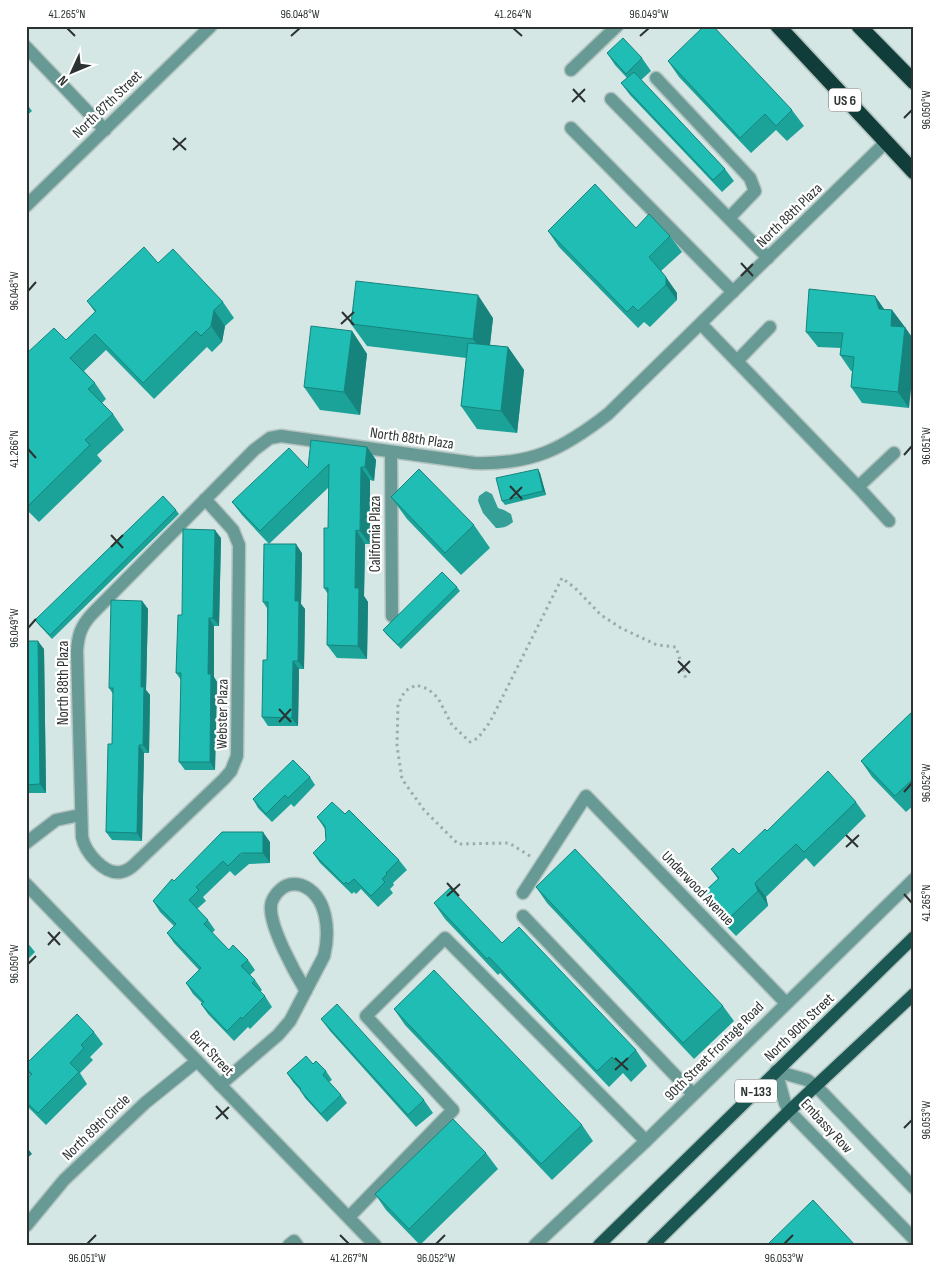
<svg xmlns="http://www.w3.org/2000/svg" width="940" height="1271" font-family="'Sofia Sans Condensed',sans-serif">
<rect width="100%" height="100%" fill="#d4e7e4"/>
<!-- water -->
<path fill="#339f97" d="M486,491L492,494L498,508L504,510L511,514L513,522C507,527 504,528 496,528L483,513L478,501L479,496Z"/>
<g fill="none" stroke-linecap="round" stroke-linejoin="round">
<!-- minor casing -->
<g stroke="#b2c3c0" stroke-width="15">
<g id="minor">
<path d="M26,47L105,130"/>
<path d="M571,70L617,26"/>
<path d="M656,78L750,178L755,191L729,218"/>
<path d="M611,99L768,258"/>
<path d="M571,128L733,292"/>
<path d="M26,206L211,26"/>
<path d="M701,324L858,487L889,521"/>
<path d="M737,361L770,327"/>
<path d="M391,452L392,616"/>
<path d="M858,487L894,453"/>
<path d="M205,499L233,530L239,545L237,756L231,771L224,779L135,864C131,868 127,871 121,872C104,875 85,852 82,837L77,651C78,635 81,626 92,614L254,450L270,438L281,436L474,463C532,465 563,449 608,414L885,143"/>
<path d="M26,843L56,820L80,815"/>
<path d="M26,884L375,1245"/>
<path d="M523,893L586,796L786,1003"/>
<path d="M523,916L693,1094"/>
<path d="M776,1071L785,1103L789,1111L914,1239"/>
<path d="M776,1071L807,1080L816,1086L914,1188"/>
<path d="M220,1085L278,1035L290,1021L324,956C330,932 328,895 301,885C293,883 286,884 280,890C276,893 271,901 271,906C269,926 295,973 306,991"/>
<path d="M349,1217L453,1110L366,1016L445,938L646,1141"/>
<path d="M26,1226L64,1180L145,1103L197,1061"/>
<path d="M289,1245L294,1241L297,1245"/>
<path d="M535,1245L646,1141L914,879"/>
</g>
</g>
<!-- major casing -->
<g stroke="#b2c3c0" stroke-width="15">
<g id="major">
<path d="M599,1245L914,937"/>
<path d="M653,1245L789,1111L914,994"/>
</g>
</g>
<!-- highway casing -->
<g stroke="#b2c3c0" stroke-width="18">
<g id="highway">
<path d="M778,26L914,172"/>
<path d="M859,26L914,82"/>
</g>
</g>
<!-- path -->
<path stroke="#9dacaa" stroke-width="3" stroke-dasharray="2.5 4" stroke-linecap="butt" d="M530,856L509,843L458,844L424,810L402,779L397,746L398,704L405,691L416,685L428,689L438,698L452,725L470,742L478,738L490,722L562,578L575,588L601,615L621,628L657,645L676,647L686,679"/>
<!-- minor -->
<use href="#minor" stroke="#689a95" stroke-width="12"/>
<!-- major -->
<use href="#major" stroke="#1a5652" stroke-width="12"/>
<!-- highway -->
<use href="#highway" stroke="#103d39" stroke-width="15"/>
</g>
<!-- wall -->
<g fill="#1ba39a">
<path d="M607,53L642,58L651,71L641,80L725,169L734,181L722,192L630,95L621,83L627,78L615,65Z"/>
<path d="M668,61L792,110L804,126L787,141L776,130L751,153L679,77Z"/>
<path d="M26,103L32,111L26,116Z"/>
<path d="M636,228L670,236L682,252L661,271L677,293V300L650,327L644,322L638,328L559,247L548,231Z"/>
<path d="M158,263L223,302L234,318L225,326L222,342L212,352L207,347L154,399L106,350L84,371L95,383L106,399L102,403L113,414L124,430L97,455L102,461L39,522L26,509V354L66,340L95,312L87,301Z"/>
<path d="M875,296L884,309L892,310L904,326L909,408L862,403L851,387L852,371H851L840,355L841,348L818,347L806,332Z"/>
<path d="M493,318L490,345L508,347L524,370L517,433L477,429L461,406L466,358L367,346L351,324Z"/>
<path d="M352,331L367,354L360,415L320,410L304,387Z"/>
<path d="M367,447L376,460L374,481L370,480V544H365L364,596L368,602L367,659L337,658L327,645L328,594L324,588L328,528L329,487L269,544L242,515L232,502L308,468Z"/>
<path d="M540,473L546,495L505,505L502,501Z"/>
<path d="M391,497L474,525L490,548L461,575L407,519Z"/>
<path d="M176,510L179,514L52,639L38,624L35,620Z"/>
<path d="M221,538L219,626H214V677L217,682L215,770H185L179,762L181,680L176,673L182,615Z"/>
<path d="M302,553L301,604L305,609L304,669H299L298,726H268L262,717L267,660V608L263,602Z"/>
<path d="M457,587L460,591L401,649L386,634L383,630Z"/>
<path d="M142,601L148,609L146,690L150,695L149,753H144L142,841L112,840L106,832L112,744L113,694L109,688Z"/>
<path d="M26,641L44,649L46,793H26Z"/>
<path d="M914,710V805L906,812L872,777L861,761Z"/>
<path d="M310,777L315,785L294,807L291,804L272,822L258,808L253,799Z"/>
<path d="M856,802L866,816L814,867L806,858L766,897L768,906L736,936L711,910L701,895L718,879L711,869L739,854L767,831Z"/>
<path d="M345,814L399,860L407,870L393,883L394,885L390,889L393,893L378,907L361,889L356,894L354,892L352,894L320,863L313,853L326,840L325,829L317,817Z"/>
<path d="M270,842V863L249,864L235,876L230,871L203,897L206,901L197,909L208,920L215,930L212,933L229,950L248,960L255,970L250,975L255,980L262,990L260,992L265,996L272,1007L250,1029L248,1027L234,1041L208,1014L201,1004L202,1003L193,994L186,983L199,970L174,943L167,933L174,926L160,912L153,901L174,881Z"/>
<path d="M536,887L723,1006L734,1021L694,1059L547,903Z"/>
<path d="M434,903L502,943L636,1050L647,1066L631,1082L623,1073L609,1087L500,973L498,975L445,919Z"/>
<path d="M26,941L35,952L26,961Z"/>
<path d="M394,1009L582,1125L593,1141L552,1180L405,1025Z"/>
<path d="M321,1019L424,1100L433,1113L416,1127L330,1031Z"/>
<path d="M94,1032L103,1044L90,1057L93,1060L80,1073L87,1084L46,1125L26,1105V1079L30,1075L26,1070V1064Z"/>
<path d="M313,1064L326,1071L332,1080L329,1082L341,1095L347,1103L327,1122L305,1098L300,1090L293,1082L287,1073Z"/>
<path d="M486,1153L498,1169L420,1245L386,1210L375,1194Z"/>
</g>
<!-- shaded-wall -->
<g fill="#16847d">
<path d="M666,277L677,293V300L666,285Z"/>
<path d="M478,295L493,318L488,361L473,339Z"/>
<path d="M875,296L886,312L879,309Z"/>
<path d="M214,310L225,326L222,342L211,326Z"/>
<path d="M892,310L904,326L902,341L891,326Z"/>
<path d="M905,327L914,340V361L909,408L898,392Z"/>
<path d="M352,331L367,354L360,415L344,392Z"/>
<path d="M508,347L524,370L517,433L501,411Z"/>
<path d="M367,447L376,460L374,481L365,467Z"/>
<path d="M361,467L370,480V544L360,531Z"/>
<path d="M538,469L540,473L546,495L543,491Z"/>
<path d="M215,530L221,538L219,626L213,618Z"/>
<path d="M356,530L365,544L364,596L368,602L367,659L358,646L355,588Z"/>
<path d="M296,544L302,553L301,604L305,609L304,669L298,661L295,601Z"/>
<path d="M142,601L148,609L146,690L150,695L149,753L143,745L141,687Z"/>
<path d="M209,618L214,626V677L217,682L215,770L210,762L208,674Z"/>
<path d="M38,641L44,649L46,793L40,784Z"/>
<path d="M293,661L299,669L298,726L292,718Z"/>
<path d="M139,745L144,753L142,841L137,833Z"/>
<path d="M263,832L270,842V863L263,853Z"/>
<path d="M755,883L766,897L768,906L758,891Z"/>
<path d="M26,1146L32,1154L26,1159Z"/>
</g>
<!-- building -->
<g fill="#1fbdb3" stroke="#16847d">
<path d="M704,26H713L792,110L776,126L765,114L740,138L668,61Z"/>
<path d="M623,38L642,58L626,74L607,53Z"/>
<path d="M634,72L725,169L713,180L621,83Z"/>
<path d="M595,184L636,228L649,214L670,236L649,257L666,277V285L638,311L633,306L627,312L548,231Z"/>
<path d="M144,247L158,263L173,249L223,302L214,310L211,326L201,336L196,331L143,383L95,334L70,358L95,383L88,389L113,414L85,440L90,445L28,506L26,505V354L54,328L66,340L96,311L87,301Z"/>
<path d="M356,281L478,295L473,339L351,324Z"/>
<path d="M809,289L875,296L879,309L892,310L891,326L905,327L898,392L851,387L854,357L840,355L843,333L806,332Z"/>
<path d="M311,326L352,331L344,392L304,387Z"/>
<path d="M468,343L508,347L501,411L461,406Z"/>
<path d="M311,440L367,447L365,467H361L360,531L356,530L355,588H359L358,646L327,645L328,588H324V528H328L329,464L260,531L232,502L289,448L308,468Z"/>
<path d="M419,469L474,525L445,553L391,497Z"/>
<path d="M538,469L543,491L502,501L496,478Z"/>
<path d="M163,496L176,510L50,635L35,620Z"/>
<path d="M183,529L215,530L213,618H209L208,674H211L210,762H179L181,673H176L178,615H182Z"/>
<path d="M264,544H296L295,601H299L298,661H293L292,718L262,717L263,660H267L268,602H263Z"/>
<path d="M442,572L457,587L398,645L383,630Z"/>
<path d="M111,600L142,601L141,687H144L143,745H139L137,833L106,832L108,744H112L113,688H109Z"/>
<path d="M26,641H38L40,784L26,785Z"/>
<path d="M914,710V778L895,796L861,761Z"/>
<path d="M293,760L310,777L288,798L285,795L266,814L253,799Z"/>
<path d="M828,771L856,802L804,852L796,844L755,883L758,891L726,921L701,895L719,878L711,869L733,848L739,854L765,829L767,831Z"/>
<path d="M332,802L345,814L349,810L399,860L386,873L387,874L382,879L385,882L371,896L354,879L348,884L346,882L344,884L313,853L326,840L325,826L317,817Z"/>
<path d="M222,832H263V853H241L228,866L223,861L196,887L199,890L189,900L208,920L204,924L229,950L233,945L248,960L241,966L255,980L252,983L265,996L242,1019L241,1017L227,1031L201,1004L204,1002L186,983L201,968L167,933L176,924L153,901L172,879L174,881Z"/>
<path d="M575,849L723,1006L683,1043L536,887Z"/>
<path d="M450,888L502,943L519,927L636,1050L620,1066L612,1057L597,1071L489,957L487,959L434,903Z"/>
<path d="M434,970L582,1125L541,1164L394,1009Z"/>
<path d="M337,1004L424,1100L408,1115L321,1019Z"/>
<path d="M77,1014L94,1032L81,1045L84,1048L70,1063L79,1072L38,1113L26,1102V1079L32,1074L26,1069V1064Z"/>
<path d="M306,1056L313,1064L316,1061L326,1071L323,1075L341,1095L321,1114L300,1090L301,1089L287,1073Z"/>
<path d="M453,1119L486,1153L409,1229L375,1194Z"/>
<path d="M813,1200L855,1245H767Z"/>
</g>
<!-- ticks -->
<path fill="none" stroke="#2b3231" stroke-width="2" d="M67,28L75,36M513,28L522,36M291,36L300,28M640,36L649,28M573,89L585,102M572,102L585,89M904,118L912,110M173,138L186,150M173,150L186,138M741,263L753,276M741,276L753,264M28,291L36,282M342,312L354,325M341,324L354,312M28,449L36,458M904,455L912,446M510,486L522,499M510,499L522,487M111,535L123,548M111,547L123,535M28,628L36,619M678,661L690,673M678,673L690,661M279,709L291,722M279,722L291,709M904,792L912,783M846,835L858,847M846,847L859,835M447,883L459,896M904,894L912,903M447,896L460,884M48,932L60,945M48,945L60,932M28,964L36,956M615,1058L628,1070M615,1070L628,1058M216,1106L228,1119M216,1119L229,1107M904,1128L912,1120M340,1235L349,1244M87,1244L96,1235M436,1244L445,1235M784,1244L793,1235"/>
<g text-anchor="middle" stroke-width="4.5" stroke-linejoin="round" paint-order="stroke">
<!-- shield labels -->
<g fill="#fff" stroke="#6b706f" stroke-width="1">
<rect x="829" y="88.5" width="32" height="23" rx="4"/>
<rect x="735" y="1079.5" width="42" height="23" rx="4"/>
</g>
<g font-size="14" font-weight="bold" fill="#2b3231">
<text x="845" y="105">US 6</text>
<text x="756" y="1096">N-133</text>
</g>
<!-- street labels -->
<g font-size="15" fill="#2b3231" stroke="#fff">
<text transform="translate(107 104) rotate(-44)" y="5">North 87th Street</text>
<text transform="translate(789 215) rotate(-44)" y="5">North 88th Plaza</text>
<text transform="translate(412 438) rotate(8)" y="5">North 88th Plaza</text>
<text transform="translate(375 534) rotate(-90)" y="5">California Plaza</text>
<text transform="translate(63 683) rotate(-90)" y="5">North 88th Plaza</text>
<text transform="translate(222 714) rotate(-89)" y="5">Webster Plaza</text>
<text transform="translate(698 888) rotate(46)" y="5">Underwood Avenue</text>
<text transform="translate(799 1027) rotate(-44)" y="5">North 90th Street</text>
<text transform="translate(714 1051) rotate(-45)" y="5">90th Street Frontage Road</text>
<text transform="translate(212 1053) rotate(46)" y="5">Burt Street</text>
<text transform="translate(827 1126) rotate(47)" y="5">Embassy Row</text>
<text transform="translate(96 1127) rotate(-44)" y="5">North 89th Circle</text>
</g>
</g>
<!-- border -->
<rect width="940" height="1271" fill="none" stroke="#ffffff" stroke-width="55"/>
<!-- north arrow -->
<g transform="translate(72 72) rotate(226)" stroke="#ffffff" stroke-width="4" paint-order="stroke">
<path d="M0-4L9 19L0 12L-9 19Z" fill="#2b3231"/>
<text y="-8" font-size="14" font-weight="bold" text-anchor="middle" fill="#2b3231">N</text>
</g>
<rect x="28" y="28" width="884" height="1216" fill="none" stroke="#2b3231" stroke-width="2"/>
<g font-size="12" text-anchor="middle" fill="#2b3231">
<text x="67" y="18">41.265°N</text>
<text x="300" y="18">96.048°W</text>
<text x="513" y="18">41.264°N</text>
<text x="649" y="18">96.049°W</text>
<text transform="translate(926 110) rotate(-90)" y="4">96.050°W</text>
<text transform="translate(14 291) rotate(-90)" y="4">96.048°W</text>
<text transform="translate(926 446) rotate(-90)" y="4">96.051°W</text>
<text transform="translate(14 449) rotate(-90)" y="4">41.266°N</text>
<text transform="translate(14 628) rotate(-90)" y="4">96.049°W</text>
<text transform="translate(926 783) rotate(-90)" y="4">96.052°W</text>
<text transform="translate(926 903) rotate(-90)" y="4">41.265°N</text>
<text transform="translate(14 964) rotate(-90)" y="4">96.050°W</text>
<text transform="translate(926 1120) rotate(-90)" y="4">96.053°W</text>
<text x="87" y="1262">96.051°W</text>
<text x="349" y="1262">41.267°N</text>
<text x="436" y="1262">96.052°W</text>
<text x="784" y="1262">96.053°W</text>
</g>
</svg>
